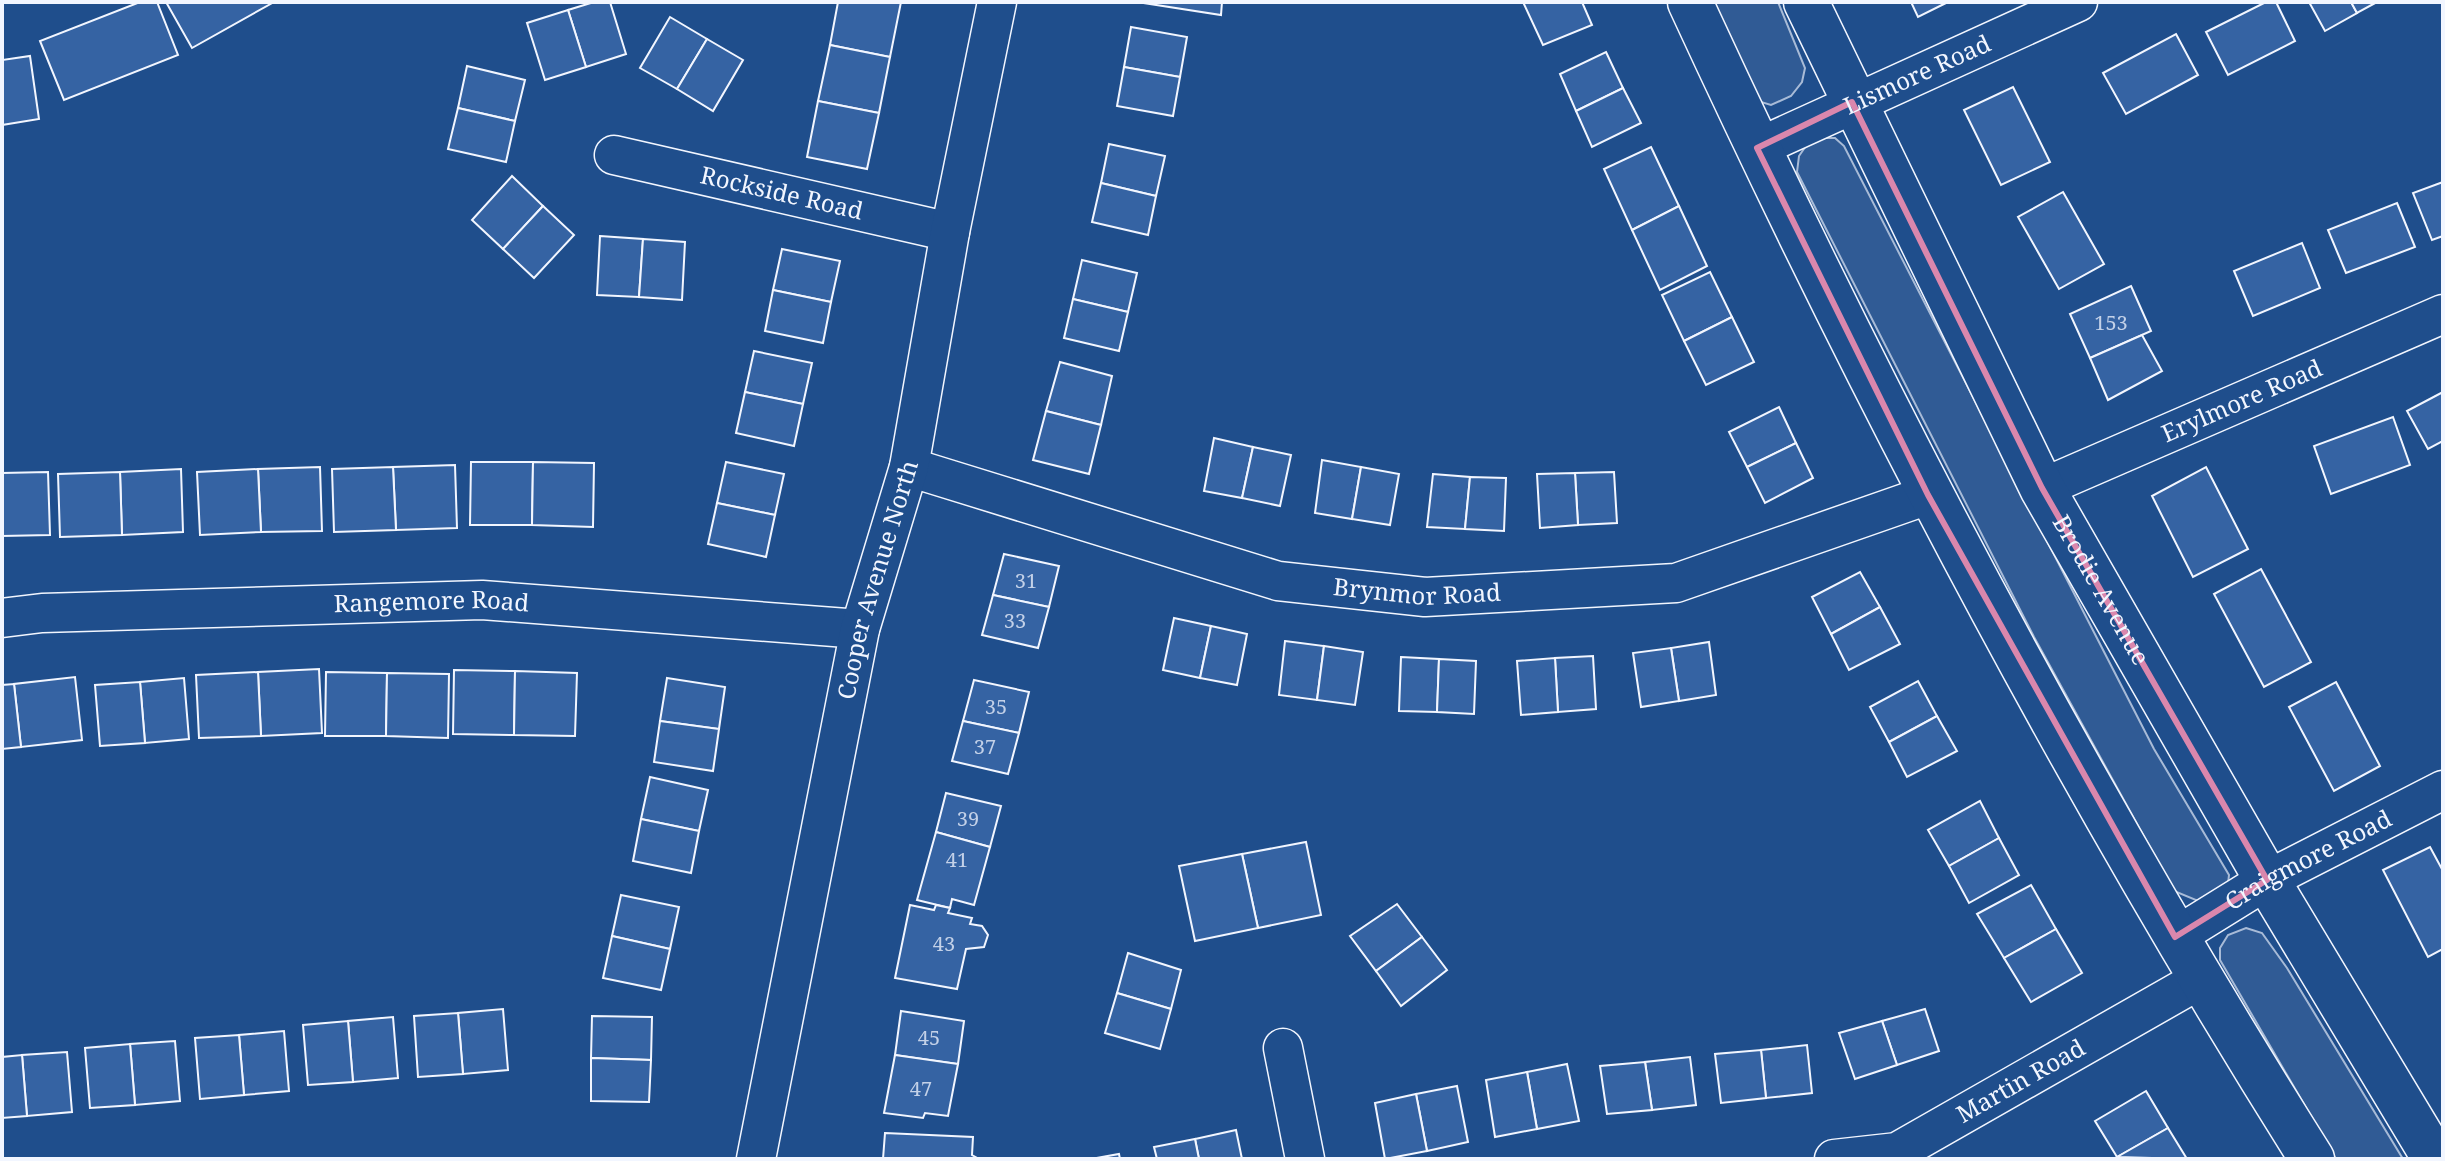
<svg xmlns="http://www.w3.org/2000/svg" width="2445" height="1161" font-family="'Noto Serif',serif">
<rect width="100%" height="100%" fill="#1f4e8c"/>
<!-- built -->
<g fill="#305b95" stroke="#a8bbd7" stroke-width="2">
<path d="M1708,2H1778L1805,68L1802,82L1791,96L1771,105L1754,100Z"/>
<path d="M1818,138H1835L1844,146L2154,749L2229,875L2227,892L2203,903L2174,891L2034,637L1797,172L1799,156L1808,143Z"/>
<path d="M2246,928L2262,933L2287,968L2403,1159H2336L2220,960V948L2228,935Z"/>
</g>
<!-- building -->
<g fill="#3563a3" stroke="#f2f6ff" stroke-width="2">
<path d="M140,2H157L178,55L64,100L40,41Z"/>
<path d="M166,2H274L192,48Z"/>
<path d="M594,2H610L626,54L586,67L568,10Z"/>
<path d="M838,2H901L890,57L830,45Z"/>
<path d="M1137,2H1222L1221,15Z"/>
<path d="M1523,2H1582L1592,25L1543,45Z"/>
<path d="M1911,2H1948L1918,17Z"/>
<path d="M2266,2H2276L2295,41L2228,75L2206,32Z"/>
<path d="M2309,2H2351L2357,13L2325,31Z"/>
<path d="M2351,2H2377L2357,13Z"/>
<path d="M568,10L586,67L545,80L527,23Z"/>
<path d="M670,17L707,39L677,89L640,68Z"/>
<path d="M1131,27L1187,37L1180,77L1124,67Z"/>
<path d="M2176,34L2198,75L2126,114L2103,73Z"/>
<path d="M707,39L743,60L713,111L677,89Z"/>
<path d="M830,45L890,57L879,113L818,101Z"/>
<path d="M1606,52L1623,88L1576,111L1560,74Z"/>
<path d="M30,56L39,119L2,125V60Z"/>
<path d="M467,66L525,80L515,121L458,108Z"/>
<path d="M1124,67L1180,77L1173,116L1117,106Z"/>
<path d="M2013,87L2050,162L2001,185L1964,110Z"/>
<path d="M1623,88L1641,123L1592,147L1576,111Z"/>
<path d="M818,101L879,113L867,169L807,157Z"/>
<path d="M458,108L515,121L506,162L448,149Z"/>
<path d="M1109,144L1165,156L1156,196L1101,183Z"/>
<path d="M1651,147L1679,206L1632,230L1604,169Z"/>
<path d="M512,176L543,206L503,249L472,220Z"/>
<path d="M2443,182V236L2432,240L2413,193Z"/>
<path d="M1101,183L1156,196L1148,235L1092,222Z"/>
<path d="M2063,192L2104,264L2059,289L2018,217Z"/>
<path d="M2397,203L2415,247L2346,273L2328,230Z"/>
<path d="M543,206L574,235L534,278L503,249Z"/>
<path d="M1679,206L1707,266L1660,290L1632,230Z"/>
<path d="M600,236L643,239L639,297L597,295Z"/>
<path d="M643,239L685,242L682,300L639,297Z"/>
<path d="M2302,243L2320,288L2253,316L2234,271Z"/>
<path d="M782,249L840,261L831,302L773,290Z"/>
<path d="M1082,260L1137,273L1128,312L1073,299Z"/>
<path d="M1710,272L1732,317L1684,341L1662,295Z"/>
<path d="M2131,286L2151,331L2090,358L2070,314Z"/>
<path d="M773,290L831,302L823,343L765,331Z"/>
<path d="M1073,299L1128,312L1119,351L1064,338Z"/>
<path d="M1732,317L1754,362L1706,385L1684,341Z"/>
<path d="M2142,335L2162,371L2108,400L2090,358Z"/>
<path d="M754,351L812,363L803,404L745,392Z"/>
<path d="M1060,362L1112,376L1101,425L1046,411Z"/>
<path d="M745,392L803,404L794,446L736,433Z"/>
<path d="M2443,392V441L2428,449L2407,411Z"/>
<path d="M1779,407L1796,443L1747,467L1729,432Z"/>
<path d="M1046,411L1101,425L1089,474L1033,460Z"/>
<path d="M2393,417L2410,465L2331,494L2314,446Z"/>
<path d="M1214,438L1253,447L1242,498L1204,491Z"/>
<path d="M1796,443L1813,478L1765,503L1747,467Z"/>
<path d="M1253,447L1291,455L1280,506L1242,498Z"/>
<path d="M1322,460L1361,467L1352,519L1315,513Z"/>
<path d="M471,462H533L532,525H470Z"/>
<path d="M533,462L594,463L593,527L532,525Z"/>
<path d="M726,462L784,474L775,515L717,503Z"/>
<path d="M455,465L457,528L396,530L393,467Z"/>
<path d="M320,467L322,531L261,532L258,469Z"/>
<path d="M393,467L396,530L334,532L332,469Z"/>
<path d="M1361,467L1399,474L1390,525L1352,519Z"/>
<path d="M2206,467L2248,549L2193,577L2152,496Z"/>
<path d="M181,469L183,532L122,535L120,472Z"/>
<path d="M258,469L261,532L200,535L197,472Z"/>
<path d="M48,472L50,535L2,536V473Z"/>
<path d="M120,472L122,535L60,537L58,474Z"/>
<path d="M1614,472L1617,523L1578,525L1575,473Z"/>
<path d="M1575,473L1578,525L1540,528L1537,474Z"/>
<path d="M1433,474L1470,477L1465,529L1427,527Z"/>
<path d="M1470,477L1506,478L1504,531L1465,529Z"/>
<path d="M717,503L775,515L766,557L708,544Z"/>
<path d="M1004,554L1059,566L1049,607L993,595Z"/>
<path d="M2261,569L2311,662L2264,687L2214,594Z"/>
<path d="M1860,572L1880,607L1831,634L1812,597Z"/>
<path d="M993,595L1049,607L1038,648L982,635Z"/>
<path d="M1880,607L1900,644L1849,670L1831,634Z"/>
<path d="M1174,618L1211,626L1200,678L1163,670Z"/>
<path d="M1211,626L1247,634L1237,685L1200,678Z"/>
<path d="M1285,641L1324,646L1317,700L1279,695Z"/>
<path d="M1709,642L1716,695L1679,701L1671,648Z"/>
<path d="M1324,646L1363,652L1355,705L1317,700Z"/>
<path d="M1671,648L1679,701L1641,707L1633,653Z"/>
<path d="M1593,656L1596,709L1558,712L1555,658Z"/>
<path d="M1401,657L1439,659L1437,712L1399,711Z"/>
<path d="M1555,658L1558,712L1521,715L1517,661Z"/>
<path d="M1439,659L1476,661L1474,714L1437,712Z"/>
<path d="M319,669L322,733L261,736L258,672Z"/>
<path d="M454,670L515,671L514,735L453,734Z"/>
<path d="M515,671L577,673L575,736L514,735Z"/>
<path d="M258,672L261,736L199,738L196,675Z"/>
<path d="M326,672L387,673L386,736H325Z"/>
<path d="M387,673L449,674L448,738L386,736Z"/>
<path d="M75,677L82,740L21,747L14,684Z"/>
<path d="M184,678L189,739L145,743L140,682Z"/>
<path d="M667,678L725,687L719,729L660,721Z"/>
<path d="M974,680L1029,692L1019,733L963,721Z"/>
<path d="M1918,681L1937,716L1889,742L1870,707Z"/>
<path d="M140,682L145,743L100,746L95,685Z"/>
<path d="M2336,682L2380,766L2334,791L2289,707Z"/>
<path d="M14,684L21,747L2,749V685Z"/>
<path d="M1937,716L1957,751L1907,777L1889,742Z"/>
<path d="M660,721L719,729L713,771L654,762Z"/>
<path d="M963,721L1019,733L1008,774L952,761Z"/>
<path d="M650,777L708,790L699,831L641,819Z"/>
<path d="M946,793L1001,806L990,847L936,832Z"/>
<path d="M1980,801L1999,838L1949,866L1928,830Z"/>
<path d="M641,819L699,831L691,873L633,861Z"/>
<path d="M936,832L990,847L974,905L952,899L950,908L917,900Z"/>
<path d="M1999,838L2019,875L1969,903L1949,866Z"/>
<path d="M1306,842L1321,915L1258,928L1242,854Z"/>
<path d="M2430,847L2443,871V949L2428,957L2383,870Z"/>
<path d="M1242,854L1258,928L1195,941L1179,866Z"/>
<path d="M2031,885L2056,929L2004,958L1977,914Z"/>
<path d="M621,895L679,907L670,949L612,936Z"/>
<path d="M1397,904L1422,937L1376,971L1350,936Z"/>
<path d="M910,905L934,910L936,905L950,908L948,913L972,918L970,924L982,926L988,935L984,947L966,949L957,989L895,978Z"/>
<path d="M2056,929L2082,973L2031,1002L2004,958Z"/>
<path d="M612,936L670,949L661,990L603,978Z"/>
<path d="M1422,937L1447,970L1401,1006L1376,971Z"/>
<path d="M1128,953L1181,970L1171,1009L1117,993Z"/>
<path d="M1117,993L1171,1009L1160,1049L1105,1033Z"/>
<path d="M503,1009L508,1070L463,1074L458,1013Z"/>
<path d="M1925,1009L1939,1051L1897,1065L1882,1021Z"/>
<path d="M901,1011L964,1021L958,1064L895,1055Z"/>
<path d="M458,1013L463,1074L418,1077L414,1016Z"/>
<path d="M592,1016L652,1017L651,1060L591,1058Z"/>
<path d="M393,1017L398,1078L353,1082L348,1021Z"/>
<path d="M348,1021L353,1082L308,1085L303,1025Z"/>
<path d="M1882,1021L1897,1065L1855,1079L1839,1033Z"/>
<path d="M284,1031L289,1091L244,1095L239,1035Z"/>
<path d="M239,1035L244,1095L200,1099L195,1038Z"/>
<path d="M175,1041L180,1101L135,1105L130,1044Z"/>
<path d="M130,1044L135,1105L90,1108L85,1048Z"/>
<path d="M1807,1045L1812,1093L1766,1098L1761,1050Z"/>
<path d="M1761,1050L1766,1098L1721,1103L1715,1054Z"/>
<path d="M67,1052L72,1112L27,1116L22,1055Z"/>
<path d="M22,1055L27,1116L2,1118V1057Z"/>
<path d="M895,1055L958,1064L948,1116L925,1113L923,1118L884,1113Z"/>
<path d="M1690,1057L1696,1105L1652,1110L1645,1062Z"/>
<path d="M591,1058L651,1060L649,1102L591,1101Z"/>
<path d="M1645,1062L1652,1110L1607,1114L1600,1066Z"/>
<path d="M1567,1064L1579,1121L1537,1129L1527,1072Z"/>
<path d="M1527,1072L1537,1129L1495,1137L1486,1080Z"/>
<path d="M1457,1086L1468,1142L1427,1151L1416,1094Z"/>
<path d="M2146,1091L2168,1128L2117,1157L2095,1121Z"/>
<path d="M1416,1094L1427,1151L1385,1159L1375,1103Z"/>
<path d="M2168,1128L2187,1159L2117,1157Z"/>
<path d="M1236,1130L1242,1159H1199L1195,1139Z"/>
<path d="M885,1133L973,1137L972,1155L979,1159H883Z"/>
<path d="M1195,1139L1199,1159H1157L1154,1147Z"/>
<path d="M1119,1154L1120,1159H1091Z"/>
</g>
<g fill="none" stroke-linecap="round" stroke-linejoin="round">
<!-- minor casing -->
<g stroke="#f2f6ff" stroke-width="41">
<g id="minor">
<path id="s1" d="M1757,148L2078,2"/>
<path id="s2" d="M614,155L950,232"/>
<path id="s3" d="M909,467L1278,581L1425,597L1676,583L1928,495"/>
<path id="s4" d="M2042,488L2443,314"/>
<path id="s5" d="M2,618L42,613L482,600L860,629"/>
<path id="s6" d="M2175,937L2267,880L2443,790"/>
<path d="M1283,1048L1305,1159"/>
<path id="s7" d="M756,1159L860,629L909,467L950,232L997,2"/>
<path id="s8" d="M1834,1159L1897,1152L2199,980"/>
</g>
</g>
<!-- tertiary casing -->
<g stroke="#f2f6ff" stroke-width="47">
<g id="tertiary">
<path d="M1690,2C1874,401 2078,788 2312,1159"/>
<path id="s9" d="M1806,2L2042,488L2267,880L2435,1159"/>
</g>
</g>
<!-- minor -->
<use href="#minor" stroke="#1f4e8c" stroke-width="38"/>
<!-- tertiary -->
<use href="#tertiary" stroke="#1f4e8c" stroke-width="44"/>
</g>
<!-- marked area -->
<path fill="none" stroke="#da87ad" stroke-width="6" stroke-linejoin="round" d="M1852,102L2042,488L2267,880L2175,937L1928,495L1757,148Z"/>
<g text-anchor="middle" stroke-width="6" stroke-linejoin="round" paint-order="stroke">
<!-- number labels -->
<g font-size="20" fill="#c3d1e8">
<text x="2111" y="330">153</text>
<text x="1026" y="588">31</text>
<text x="1015" y="628">33</text>
<text x="996" y="714">35</text>
<text x="985" y="754">37</text>
<text x="968" y="826">39</text>
<text x="957" y="867">41</text>
<text x="944" y="951">43</text>
<text x="929" y="1045">45</text>
<text x="921" y="1096">47</text>
</g>
<!-- street labels -->
<g font-size="24" fill="#f2f6ff" stroke="#1f4e8c">
<text dy="8" stroke="none"><textPath href="#s1" startOffset="176">Lismore Road</textPath></text>
<text dy="8" stroke="none"><textPath href="#s2" startOffset="172">Rockside Road</textPath></text>
<text dy="8" stroke="none"><textPath href="#s4" startOffset="218">Erylmore Road</textPath></text>
<text dy="8" stroke="none"><textPath href="#s7" startOffset="592">Cooper Avenue North</textPath></text>
<text dy="8" stroke="none"><textPath href="#s3" startOffset="526">Brynmor Road</textPath></text>
<text dy="8" stroke="none"><textPath href="#s9" startOffset="658">Brodie Avenue</textPath></text>
<text dy="8" stroke="none"><textPath href="#s5" startOffset="430">Rangemore Road</textPath></text>
<text dy="8" stroke="none"><textPath href="#s6" startOffset="154">Craigmore Road</textPath></text>
<text dy="8" stroke="none"><textPath href="#s8" startOffset="206">Martin Road</textPath></text>
</g>
</g>
<!-- border -->
<rect width="2445" height="1161" fill="none" stroke="#f2f6ff" stroke-width="8"/>
</svg>
